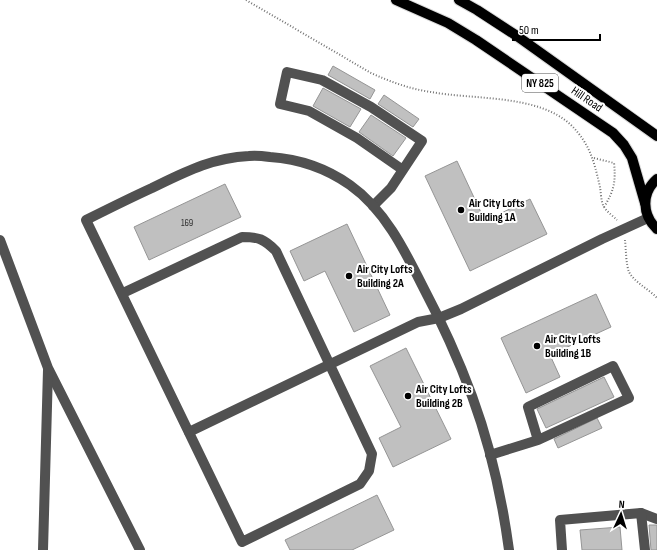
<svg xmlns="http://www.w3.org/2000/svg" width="657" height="550" font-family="'Sofia Sans Condensed',sans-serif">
<rect width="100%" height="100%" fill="#fff"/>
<!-- building -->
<g fill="#c0c0c0" stroke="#959595">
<path d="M333,66L375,90L370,99L328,75Z"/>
<path d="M323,88L361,109L350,127L313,106Z"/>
<path d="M384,95L419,119L413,127L378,104Z"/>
<path d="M371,115L406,138L393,156L359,132Z"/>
<path d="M457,161L485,221L530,199L547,234L470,271L425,176Z"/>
<path d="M225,184L241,217L149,260L134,227Z"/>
<path d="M347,224L390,315L354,332L325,271L304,281L290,251Z"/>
<path d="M596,294L611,327L550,355L560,377L526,393L501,338Z"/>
<path d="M406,348L451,439L393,467L379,438L401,427L370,366Z"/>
<path d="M604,377L614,397L546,428L537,409Z"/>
<path d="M597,418L602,428L558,448L554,439Z"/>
<path d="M377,495L394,530L352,550H290L285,540Z"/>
<path d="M649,525H657V550H651Z"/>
<path d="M620,527L622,550H582L580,530Z"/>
</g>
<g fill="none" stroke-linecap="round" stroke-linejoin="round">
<!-- major casing -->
<g stroke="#dbdbdb" stroke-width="12">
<g id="major">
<path d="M396,0L448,23L476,40L613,133L624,145L632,158L645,203"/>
<path d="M459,0L477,10L517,36L657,136"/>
<path d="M657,179C641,193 642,215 657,229"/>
</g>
</g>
<!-- path -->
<g stroke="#737373" stroke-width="2" stroke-dasharray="1 2" stroke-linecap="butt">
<path d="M246,0L371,73C391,82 410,89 431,92C474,100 538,94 571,125C590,144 594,161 600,187C601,193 601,202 604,207C607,212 613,216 617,220"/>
<path d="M594,158L614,163C616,181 614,191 604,207"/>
<path d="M625,240C626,249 626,265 629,272C635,283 649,289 657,298"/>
</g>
<!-- minor -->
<g stroke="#515151" stroke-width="10">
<path d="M373,206L391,188L422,141L371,107L322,80L287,72L280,104L309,111L357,138L403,170"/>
<path d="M0,240L48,368L140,550"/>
<path d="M123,293L242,237C259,237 264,239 276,251L372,454L369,471L360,484L242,542L86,220C108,209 130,198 152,188C185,172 211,158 249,156C256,155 263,156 270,157C299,159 326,168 350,185C384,209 404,249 422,285C441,321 458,358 472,396C490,445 502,498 509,550"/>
<path d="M189,432L418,322L439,318L461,309L602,239L648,218"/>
<path d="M490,455L538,440L629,398L613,366L528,407L538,440"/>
<path d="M641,513L657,519"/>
<path d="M43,550L48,370"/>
<path d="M562,550L560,520L641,513L645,550"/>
</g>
<!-- major -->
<use href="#major" stroke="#000" stroke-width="10"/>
</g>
<!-- markers -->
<g fill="#000" stroke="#fff" stroke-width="1.5">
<circle cx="461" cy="210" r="4"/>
<circle cx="349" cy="276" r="4"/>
<circle cx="537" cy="346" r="4"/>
<circle cx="408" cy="396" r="4"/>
</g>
<g text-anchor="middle" stroke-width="4" stroke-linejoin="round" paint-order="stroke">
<!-- number labels -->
<g font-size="10" fill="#303030">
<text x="187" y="226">169</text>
</g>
<!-- shield labels -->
<rect fill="#fff" stroke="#4c4c4c" stroke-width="1" x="522" y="74" width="36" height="18" rx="3"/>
<g font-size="11" font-weight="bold" fill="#000">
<text x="540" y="87">NY 825</text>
</g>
<!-- street labels -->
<g font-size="12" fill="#000" stroke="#fff">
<text transform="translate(587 99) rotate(34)" y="4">Hill Road</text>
</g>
<!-- poi labels -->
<g font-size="12" font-weight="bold" fill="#000" stroke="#fff" text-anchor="start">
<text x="469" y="207">Air City Lofts<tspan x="469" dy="14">Building 1A</tspan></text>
<text x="357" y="273">Air City Lofts<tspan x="357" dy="14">Building 2A</tspan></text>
<text x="545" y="343">Air City Lofts<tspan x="545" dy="14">Building 1B</tspan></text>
<text x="416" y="393">Air City Lofts<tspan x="416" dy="14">Building 2B</tspan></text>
</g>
</g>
<!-- north arrow -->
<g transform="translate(621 514) rotate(4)" stroke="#ffffff" stroke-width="3" paint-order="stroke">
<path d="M0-3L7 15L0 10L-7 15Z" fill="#000000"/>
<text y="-6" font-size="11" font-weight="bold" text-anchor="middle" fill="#000000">N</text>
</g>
<!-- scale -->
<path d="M513 34v6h87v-6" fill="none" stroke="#000000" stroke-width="2"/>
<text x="519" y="34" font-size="12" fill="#000000" stroke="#ffffff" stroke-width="3" paint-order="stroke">50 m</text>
</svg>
